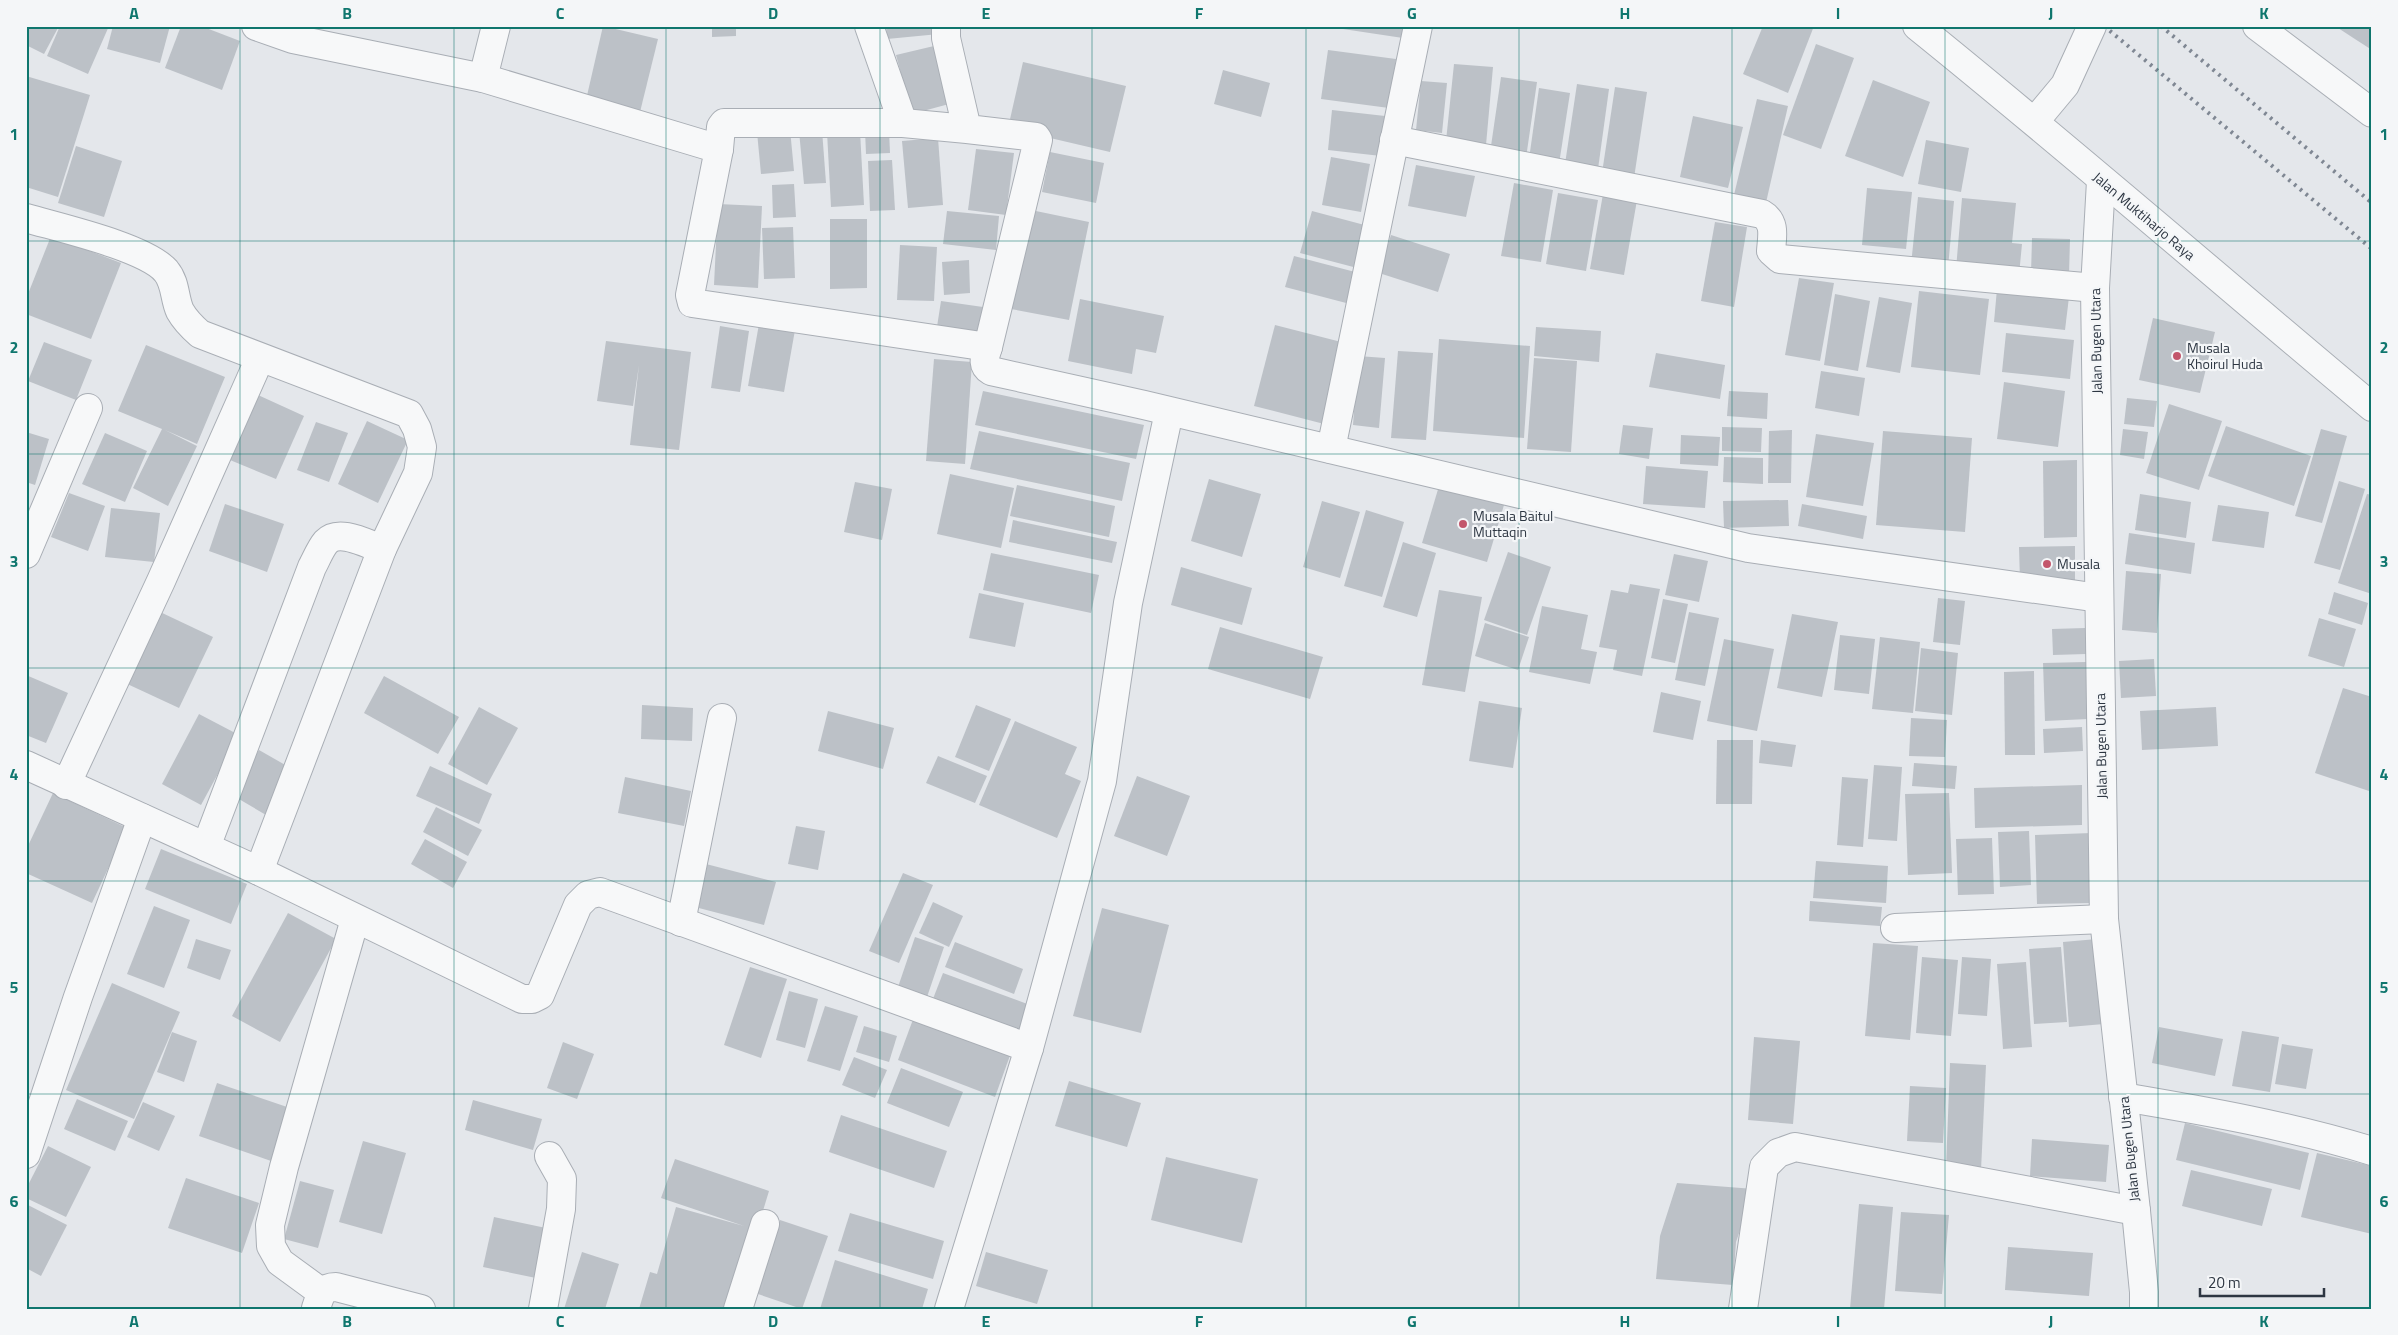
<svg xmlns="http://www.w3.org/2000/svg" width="2398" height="1335" font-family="'Titillium Web',sans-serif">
<rect width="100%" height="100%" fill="#e4e7eb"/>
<!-- building -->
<g fill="#bcc1c7">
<path d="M26,26H59L44,54L26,45Z"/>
<path d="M60,26H109L88,74L47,56Z"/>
<path d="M113,26H170L160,63L107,49Z"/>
<path d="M181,26H201L240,41L222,90L165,68Z"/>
<path d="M603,26L658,39L640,112L586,100Z"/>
<path d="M712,26H736V36L712,37Z"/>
<path d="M886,26H939V34L887,39Z"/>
<path d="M1323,26H1405L1403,38Z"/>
<path d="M1763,26H1814L1788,93L1743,74Z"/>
<path d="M2335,26H2372V50L2358,41Z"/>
<path d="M1816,44L1854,58L1821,149L1783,135Z"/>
<path d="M934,46L949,104L912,114L896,55Z"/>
<path d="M1328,50L1396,59L1389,108L1321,99Z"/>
<path d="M1023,62L1126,86L1110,152L1008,128Z"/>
<path d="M1454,64L1493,67L1486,145L1446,141Z"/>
<path d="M1223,70L1270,83L1261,117L1214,104Z"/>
<path d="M26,76L90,95L58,197L26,187Z"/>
<path d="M1501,77L1537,82L1526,158L1490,153Z"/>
<path d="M1873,80L1930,102L1903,177L1845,156Z"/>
<path d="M1421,81L1447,83L1442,133L1416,130Z"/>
<path d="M1577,84L1609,89L1598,169L1565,164Z"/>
<path d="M1615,87L1647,92L1634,178L1602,173Z"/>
<path d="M1539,88L1570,93L1559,164L1529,159Z"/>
<path d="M1757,99L1788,106L1765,207L1733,199Z"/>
<path d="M1332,110L1385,116L1381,156L1328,150Z"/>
<path d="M1693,116L1743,127L1728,188L1680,177Z"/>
<path d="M790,129L794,171L761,174L757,132Z"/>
<path d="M822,130L826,183L804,184L799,131Z"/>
<path d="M865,130H889L890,153L866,154Z"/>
<path d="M860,131L864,205L831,207L827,132Z"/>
<path d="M938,138L943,205L908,208L902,141Z"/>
<path d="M1926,140L1969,148L1961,192L1918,184Z"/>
<path d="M76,146L122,161L104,217L58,203Z"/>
<path d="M976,149L1014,153L1006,215L968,210Z"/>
<path d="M1050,152L1104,163L1096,203L1042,192Z"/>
<path d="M1331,157L1370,164L1361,212L1322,205Z"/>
<path d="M892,160L895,210L870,211L868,161Z"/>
<path d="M1416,165L1475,176L1466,217L1408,206Z"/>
<path d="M1514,183L1553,190L1541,262L1501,256Z"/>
<path d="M794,184L796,217L773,218L772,185Z"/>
<path d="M1867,188L1912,192L1906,249L1862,245Z"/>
<path d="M1558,193L1598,200L1586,271L1546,264Z"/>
<path d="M1603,194L1637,200L1624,275L1590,269Z"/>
<path d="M1918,197L1954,201L1948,268L1911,265Z"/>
<path d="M1962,198L2016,203L2012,243L2022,244L2019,275L1956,269Z"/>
<path d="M718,204L762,206L758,288L714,285Z"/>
<path d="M1031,210L1089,222L1069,320L1011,309Z"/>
<path d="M947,211L999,216L996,250L943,244Z"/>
<path d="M1312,211L1372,227L1361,269L1300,253Z"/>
<path d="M830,219H867V288L830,289Z"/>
<path d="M1715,222L1747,227L1734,307L1701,301Z"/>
<path d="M793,227L795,278L764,279L762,228Z"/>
<path d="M1391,235L1450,254L1438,292L1379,273Z"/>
<path d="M51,236L121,263L91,339L26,314V299Z"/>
<path d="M2032,238L2070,239L2069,275L2031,274Z"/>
<path d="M900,245L937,247L934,301L897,300Z"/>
<path d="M1294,256L1359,273L1350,304L1285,287Z"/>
<path d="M969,260L970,293L944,295L942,262Z"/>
<path d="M1799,278L1834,283L1820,361L1785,355Z"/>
<path d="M1997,289L2069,297L2065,330L1994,322Z"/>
<path d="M1919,291L1989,299L1980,375L1911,367Z"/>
<path d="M1835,294L1870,301L1858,371L1824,365Z"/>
<path d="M1879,297L1912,303L1900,373L1866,367Z"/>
<path d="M1080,299L1164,316L1156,353L1136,349L1132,374L1068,361Z"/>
<path d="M941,301L990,308L986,339L936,333Z"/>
<path d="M2153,318L2215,332L2200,393L2139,380Z"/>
<path d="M759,324L795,330L784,392L748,386Z"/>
<path d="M1275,325L1349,344L1328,425L1254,406Z"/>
<path d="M720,326L749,331L740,392L711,388Z"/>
<path d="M1536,327L1601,331L1599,362L1534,356Z"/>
<path d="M2006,333L2074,340L2070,379L2002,372Z"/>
<path d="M1439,339L1530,346L1524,438L1433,431Z"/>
<path d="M606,341L691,352L679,450L630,445L639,365L633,406L597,401Z"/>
<path d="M44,342L92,360L76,400L28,381Z"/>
<path d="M146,345L225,377L197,444L165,430L197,446L168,506L133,488L162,429L118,411Z"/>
<path d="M1398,351L1433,353L1426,440L1391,438Z"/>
<path d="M1656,353L1725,365L1720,399L1649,387Z"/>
<path d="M1358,356L1385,358L1379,428L1353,425Z"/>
<path d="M1534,358L1577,361L1571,452L1527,449Z"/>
<path d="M934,359L972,362L965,464L926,461Z"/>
<path d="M1821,371L1865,378L1859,416L1815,408Z"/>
<path d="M2004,382L2065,391L2058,447L1997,439Z"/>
<path d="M983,391L1144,425L1136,459L975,425Z"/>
<path d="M1729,391L1768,393L1767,419L1727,416Z"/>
<path d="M258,395L304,416L276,479L230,460Z"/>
<path d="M2127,398L2157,401L2154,427L2124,424Z"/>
<path d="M2169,404L2222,421L2199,490L2146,473Z"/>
<path d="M367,421L408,440L378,503L338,484Z"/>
<path d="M316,422L348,433L329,482L297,470Z"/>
<path d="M1623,425L1653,428L1649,459L1619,454Z"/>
<path d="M2226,426L2311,456L2294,506L2208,476Z"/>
<path d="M1722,427L1762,428L1761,452L1722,451Z"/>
<path d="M2123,429L2148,432L2144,459L2120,455Z"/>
<path d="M2321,429L2347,436L2322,523L2295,516Z"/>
<path d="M1792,430L1791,483H1768L1769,431Z"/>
<path d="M979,431L1130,463L1122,501L970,469Z"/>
<path d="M1883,431L1972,438L1965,532L1876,525Z"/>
<path d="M26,432L49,439L35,485L26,482Z"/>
<path d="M105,433L147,451L125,502L82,484Z"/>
<path d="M1816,434L1874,443L1863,506L1806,497Z"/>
<path d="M1681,435L1720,437L1718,466L1680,464Z"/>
<path d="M1724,457L1763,458V484L1723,482Z"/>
<path d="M2077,460V537L2044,538L2043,461Z"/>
<path d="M1646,466L1708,471L1705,508L1643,504Z"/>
<path d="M950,474L1014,488L1001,548L937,534Z"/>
<path d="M1209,479L1261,494L1242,557L1191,541Z"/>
<path d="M2339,481L2365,489L2340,570L2314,563Z"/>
<path d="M855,482L892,489L882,540L844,532Z"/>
<path d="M1017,485L1115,506L1109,537L1010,516Z"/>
<path d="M1439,486L1504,505L1487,562L1422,543Z"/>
<path d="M69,493L105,506L88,551L51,537Z"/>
<path d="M2140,494L2191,502L2186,538L2135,530Z"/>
<path d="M2367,494L2372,495V594L2338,583Z"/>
<path d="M1788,500L1789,526L1724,528L1723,501Z"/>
<path d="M1322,501L1360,512L1340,578L1303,567Z"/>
<path d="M225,504L284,524L267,572L209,551Z"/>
<path d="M1802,504L1867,516L1863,539L1798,526Z"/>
<path d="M2218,505L2269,512L2264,548L2212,541Z"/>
<path d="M111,508L160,513L154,562L105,557Z"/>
<path d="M1366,510L1404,522L1382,597L1344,586Z"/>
<path d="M1013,520L1117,542L1112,563L1009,542Z"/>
<path d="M2129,533L2195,543L2191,574L2125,564Z"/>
<path d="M1403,542L1436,553L1417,617L1383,607Z"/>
<path d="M2075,546V582H2020L2019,547Z"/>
<path d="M1508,552L1551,567L1527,635L1484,620Z"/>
<path d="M991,553L1099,575L1091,613L983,590Z"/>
<path d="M1674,554L1708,561L1699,602L1665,595Z"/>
<path d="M1181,567L1252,588L1242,625L1171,605Z"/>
<path d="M2126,571L2161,574L2157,633L2122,630Z"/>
<path d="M1630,584L1660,589L1642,676L1613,670L1617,650L1599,647L1611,590L1628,593Z"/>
<path d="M1439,590L1482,597L1465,692L1422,685Z"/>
<path d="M2334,592L2368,603L2362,625L2328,614Z"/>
<path d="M979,593L1024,603L1015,647L969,638Z"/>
<path d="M1938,598L1965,601L1960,645L1933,642Z"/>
<path d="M1663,599L1688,604L1675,663L1651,658Z"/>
<path d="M1542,606L1588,615L1581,649L1597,652L1590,684L1529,672Z"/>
<path d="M158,611L213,637L179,708L123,682Z"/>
<path d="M1689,612L1719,618L1705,686L1675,680Z"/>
<path d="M1792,614L1838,622L1822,697L1777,688Z"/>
<path d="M2319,618L2356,629L2344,667L2308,656Z"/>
<path d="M1485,623L1529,637L1518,670L1475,656Z"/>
<path d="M1220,627L1323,657L1310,699L1208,669Z"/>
<path d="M2085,628L2086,654L2053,655L2052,629Z"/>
<path d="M1840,635L1875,639L1869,694L1834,690Z"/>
<path d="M1880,637L1920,642L1913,713L1872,709Z"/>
<path d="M1724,639L1774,649L1757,731L1707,721Z"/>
<path d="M1921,648L1958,653L1952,715L1915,711Z"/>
<path d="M2154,659L2156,696L2121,698L2119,661Z"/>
<path d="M2086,662L2088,719L2045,721L2043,663Z"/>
<path d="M2034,671L2035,755H2005L2004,672Z"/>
<path d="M26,675L68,693L46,743L26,735Z"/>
<path d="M384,676L459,717L438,754L364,713Z"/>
<path d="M2343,688L2372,697V792L2315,773Z"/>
<path d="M1661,692L1701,701L1693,740L1653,732Z"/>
<path d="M1479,701L1522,708L1513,768L1469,761Z"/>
<path d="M642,705L693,708L692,741L641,739Z"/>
<path d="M976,705L1011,719L989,771L955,757Z"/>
<path d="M479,707L518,728L487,785L448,764Z"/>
<path d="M2216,707L2218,746L2142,750L2140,711Z"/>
<path d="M828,711L894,728L883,769L818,751Z"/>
<path d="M199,714L239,735L201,805L162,784Z"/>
<path d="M1911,718L1947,720L1945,757L1909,756Z"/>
<path d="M1015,721L1077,747L1065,774L1081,781L1057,838L979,805Z"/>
<path d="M2082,727L2083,751L2044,753L2043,729Z"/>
<path d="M1717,740H1753L1752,804H1716Z"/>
<path d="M1761,740L1796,745L1792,767L1759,763Z"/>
<path d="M259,750L294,770L266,815L232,795Z"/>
<path d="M938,756L987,776L975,803L926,783Z"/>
<path d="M1914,763L1957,766L1955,789L1912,786Z"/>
<path d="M1874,765L1902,767L1897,841L1868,839Z"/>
<path d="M430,766L492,794L479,824L416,796Z"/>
<path d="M1137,776L1190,796L1167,856L1114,836Z"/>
<path d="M625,777L691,791L684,826L618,813Z"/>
<path d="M1842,777L1868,779L1863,847L1837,845Z"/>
<path d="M2082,785V825L1975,828L1974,788Z"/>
<path d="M53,793L127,828L92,903L26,873V850Z"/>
<path d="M1949,793L1952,873L1908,875L1905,794Z"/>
<path d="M436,807L482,830L468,856L423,832Z"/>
<path d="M796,826L825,831L818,870L788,864Z"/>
<path d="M2029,831L2031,885L2000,887L1998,832Z"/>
<path d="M2092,833L2094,903L2037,904L2035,835Z"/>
<path d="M1992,838L1994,894L1958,895L1956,839Z"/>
<path d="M425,839L467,862L453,888L411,864Z"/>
<path d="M161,849L247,884L231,924L145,889Z"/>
<path d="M1816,861L1888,866L1886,903L1813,898Z"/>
<path d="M706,864L776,882L764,925L695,907Z"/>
<path d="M903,873L933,885L899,963L869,951Z"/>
<path d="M1810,901L1882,907L1880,926L1809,921Z"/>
<path d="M933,902L963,916L949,947L919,933Z"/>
<path d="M154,906L190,920L164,988L127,974Z"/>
<path d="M1102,908L1169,925L1141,1033L1073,1016Z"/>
<path d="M288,913L336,939L280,1042L232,1016Z"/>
<path d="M915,937L944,947L926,1000L897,990Z"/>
<path d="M196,939L231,950L220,980L187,968Z"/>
<path d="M2097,939L2104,1024L2069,1027L2063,942Z"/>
<path d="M955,942L1023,969L1014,994L945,967Z"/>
<path d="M1873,943L1918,946L1910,1040L1865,1036Z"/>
<path d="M2061,947L2067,1022L2034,1024L2029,949Z"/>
<path d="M1922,957L1958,960L1951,1036L1916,1033Z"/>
<path d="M1962,957L1991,959L1987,1016L1958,1014Z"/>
<path d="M2026,962L2032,1047L2003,1049L1997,964Z"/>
<path d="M750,967L787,979L761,1058L724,1045Z"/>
<path d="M943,973L1030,1005L1018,1036L931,1004Z"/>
<path d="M112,983L180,1012L134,1119L66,1090Z"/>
<path d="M789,991L818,999L805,1048L776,1040Z"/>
<path d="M825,1006L858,1016L840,1071L807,1061Z"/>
<path d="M915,1014L1012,1050L995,1097L898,1060Z"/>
<path d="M864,1026L897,1036L889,1062L856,1052Z"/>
<path d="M2159,1027L2223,1039L2215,1076L2152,1063Z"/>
<path d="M2242,1031L2279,1037L2270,1092L2232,1086Z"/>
<path d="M172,1032L197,1041L184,1082L157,1072Z"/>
<path d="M1754,1037L1800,1041L1793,1124L1748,1120Z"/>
<path d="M563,1042L594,1054L577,1099L547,1088Z"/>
<path d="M2282,1044L2313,1049L2306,1089L2275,1084Z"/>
<path d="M854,1057L887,1070L875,1098L842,1085Z"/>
<path d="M1950,1063L1986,1065L1981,1170L1946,1168Z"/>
<path d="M901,1068L963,1092L949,1127L887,1103Z"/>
<path d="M1069,1081L1141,1103L1127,1147L1055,1126Z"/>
<path d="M217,1083L290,1108L271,1161L199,1136Z"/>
<path d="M1910,1086L1946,1088L1943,1143L1907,1141Z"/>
<path d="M77,1099L128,1121L115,1151L64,1129Z"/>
<path d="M473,1100L542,1119L533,1150L465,1130Z"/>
<path d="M143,1102L175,1116L159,1151L127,1137Z"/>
<path d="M841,1115L947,1151L934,1188L829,1152Z"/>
<path d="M2185,1123L2309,1153L2300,1190L2176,1160Z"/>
<path d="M2032,1139L2109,1145L2106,1182L2030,1176Z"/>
<path d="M363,1141L406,1153L382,1234L339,1222Z"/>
<path d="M48,1146L91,1167L66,1217L26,1198V1189Z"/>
<path d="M2317,1153L2372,1166V1234L2301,1217Z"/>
<path d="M1166,1157L1258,1179L1242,1243L1151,1220Z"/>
<path d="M675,1159L769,1191L733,1309H639L650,1272L657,1274L676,1207L744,1226L661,1198Z"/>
<path d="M2191,1170L2272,1189L2262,1226L2182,1206Z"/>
<path d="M186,1178L259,1203L242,1253L168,1228Z"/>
<path d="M300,1181L334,1190L318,1248L284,1239Z"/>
<path d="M1677,1183L1754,1189L1736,1242L1733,1285L1656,1279L1660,1236Z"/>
<path d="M26,1204L67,1225L41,1276L26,1268Z"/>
<path d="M1859,1204L1893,1207L1884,1309H1850Z"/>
<path d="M1901,1212L1949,1215L1942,1294L1895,1291Z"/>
<path d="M850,1213L944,1241L933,1279L838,1251Z"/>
<path d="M494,1217L546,1228L536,1278L483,1267Z"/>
<path d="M780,1220L828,1236L802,1309L755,1293Z"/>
<path d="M2008,1247L2093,1253L2089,1296L2005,1290Z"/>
<path d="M582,1252L619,1264L605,1309H564Z"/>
<path d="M986,1252L1048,1270L1037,1304L976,1286Z"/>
<path d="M835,1260L928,1289L922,1309H820Z"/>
</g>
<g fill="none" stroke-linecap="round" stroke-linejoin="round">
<!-- minor casing -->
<g stroke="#a9aeb5" stroke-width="30">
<g id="minor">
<path d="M256,26L293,39L483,78L719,149"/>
<path d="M869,26L903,123"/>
<path d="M946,26V38L967,129L1036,137L1038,140L988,347L692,303L690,295L719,149L721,127L724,123H903L967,129"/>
<path d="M2257,26L2372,113"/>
<path d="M483,78L496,26"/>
<path d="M2035,121L2065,85L2092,26"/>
<path d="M1394,140L1762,214C1776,222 1772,237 1771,251L1780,259L2095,288"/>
<path d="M2101,181L2095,288L2104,919L2136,1211L2144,1292V1309"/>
<path d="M26,218C60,228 145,247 166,271C176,283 174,298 180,311C185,320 192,327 200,334L409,414L417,429L422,447L418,473L382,549L259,871"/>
<path d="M988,347C985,357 981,365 991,371L1144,405L1748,548L2099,598"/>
<path d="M1331,449L1418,26"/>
<path d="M26,554L88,408"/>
<path d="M26,765L259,871L522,999H532L540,995L578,905L588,895L600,892L1029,1048"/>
<path d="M66,785L161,581L260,358"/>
<path d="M206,847L312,567C316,560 320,549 326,542C339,528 367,544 382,549"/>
<path d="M681,922L722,718"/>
<path d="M1895,928L2104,919"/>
<path d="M2123,1097C2206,1111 2291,1126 2372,1151"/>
<path d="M26,1154L78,997L142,818"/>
<path d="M321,1292L280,1262L271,1246L270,1225L284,1167L355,919"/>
<path d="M316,1308C320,1297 321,1287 336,1287L421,1309"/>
<path d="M543,1309L561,1209L562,1179L549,1156"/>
<path d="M738,1309L765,1224"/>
<path d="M949,1309L1029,1048L1102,781L1128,603L1169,412"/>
<path d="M1743,1309L1764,1167L1778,1153L1795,1147L2136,1211"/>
</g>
</g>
<!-- tertiary casing -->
<g stroke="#a9aeb5" stroke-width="30">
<path id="tertiary" d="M1917,26C2071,150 2220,280 2372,407"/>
</g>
<!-- minor -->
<use href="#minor" stroke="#f7f8f9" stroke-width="28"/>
<!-- tertiary -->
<use href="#tertiary" stroke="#f7f8f9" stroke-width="28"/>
<!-- rail -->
<g stroke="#7f8793" stroke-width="4" stroke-dasharray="2.5 5" stroke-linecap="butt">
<path d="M2104,26L2372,249"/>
<path d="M2161,26L2372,203"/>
</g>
</g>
<!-- grid -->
<path fill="none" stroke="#0f766e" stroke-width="1" stroke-opacity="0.55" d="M240,26V1309M454,26V1309M666,26V1309M880,26V1309M1092,26V1309M1306,26V1309M1519,26V1309M1732,26V1309M1945,26V1309M2158,26V1309M26,241H2372M26,454H2372M26,668H2372M26,881H2372M26,1094H2372"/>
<!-- markers -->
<g fill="#c3566b" stroke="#f4f6f8" stroke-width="2">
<circle cx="2177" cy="356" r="5"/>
<circle cx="1463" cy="524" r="5"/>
<circle cx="2047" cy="564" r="5"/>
</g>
<g text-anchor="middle" stroke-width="4.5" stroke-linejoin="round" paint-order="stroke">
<!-- street labels -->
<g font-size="14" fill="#2d3642" stroke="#f4f6f8">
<text transform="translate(2144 216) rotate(40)" y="5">Jalan Muktiharjo Raya</text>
<text transform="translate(2096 341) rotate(-91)" y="5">Jalan Bugen Utara</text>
<text transform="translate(2101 746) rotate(-91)" y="5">Jalan Bugen Utara</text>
<text transform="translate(2129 1149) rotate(-96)" y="5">Jalan Bugen Utara</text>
</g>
<!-- poi labels -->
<g font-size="14" fill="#2d3642" stroke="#f4f6f8" text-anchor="start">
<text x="2187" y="353">Musala<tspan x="2187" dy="16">Khoirul Huda</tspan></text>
<text x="1473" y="521">Musala Baitul<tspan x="1473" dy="16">Muttaqin</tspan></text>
<text x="2057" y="569">Musala</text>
</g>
</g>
<!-- border -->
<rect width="2398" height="1335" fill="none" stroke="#f4f6f8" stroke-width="55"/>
<!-- scale -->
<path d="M2200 1288v8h124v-8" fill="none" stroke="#2d3642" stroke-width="2.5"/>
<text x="2208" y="1288" font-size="15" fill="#2d3642" stroke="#f4f6f8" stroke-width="4" paint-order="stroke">20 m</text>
<rect x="28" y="28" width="2342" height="1280" fill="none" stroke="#0f766e" stroke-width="2"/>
<g font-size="16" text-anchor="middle" font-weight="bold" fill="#0f766e">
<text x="134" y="19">A</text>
<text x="347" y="19">B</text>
<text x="560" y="19">C</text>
<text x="773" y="19">D</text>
<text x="986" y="19">E</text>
<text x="1199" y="19">F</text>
<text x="1412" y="19">G</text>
<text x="1625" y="19">H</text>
<text x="1838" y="19">I</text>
<text x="2051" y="19">J</text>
<text x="2264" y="19">K</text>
<text x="14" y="140">1</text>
<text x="2384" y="140">1</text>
<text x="14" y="353">2</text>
<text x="2384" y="353">2</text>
<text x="14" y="567">3</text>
<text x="2384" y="567">3</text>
<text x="14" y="780">4</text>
<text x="2384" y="780">4</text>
<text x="14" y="993">5</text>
<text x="2384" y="993">5</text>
<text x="14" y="1207">6</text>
<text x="2384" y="1207">6</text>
<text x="134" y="1327">A</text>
<text x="347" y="1327">B</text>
<text x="560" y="1327">C</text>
<text x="773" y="1327">D</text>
<text x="986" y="1327">E</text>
<text x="1199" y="1327">F</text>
<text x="1412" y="1327">G</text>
<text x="1625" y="1327">H</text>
<text x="1838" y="1327">I</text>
<text x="2051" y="1327">J</text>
<text x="2264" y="1327">K</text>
</g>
</svg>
